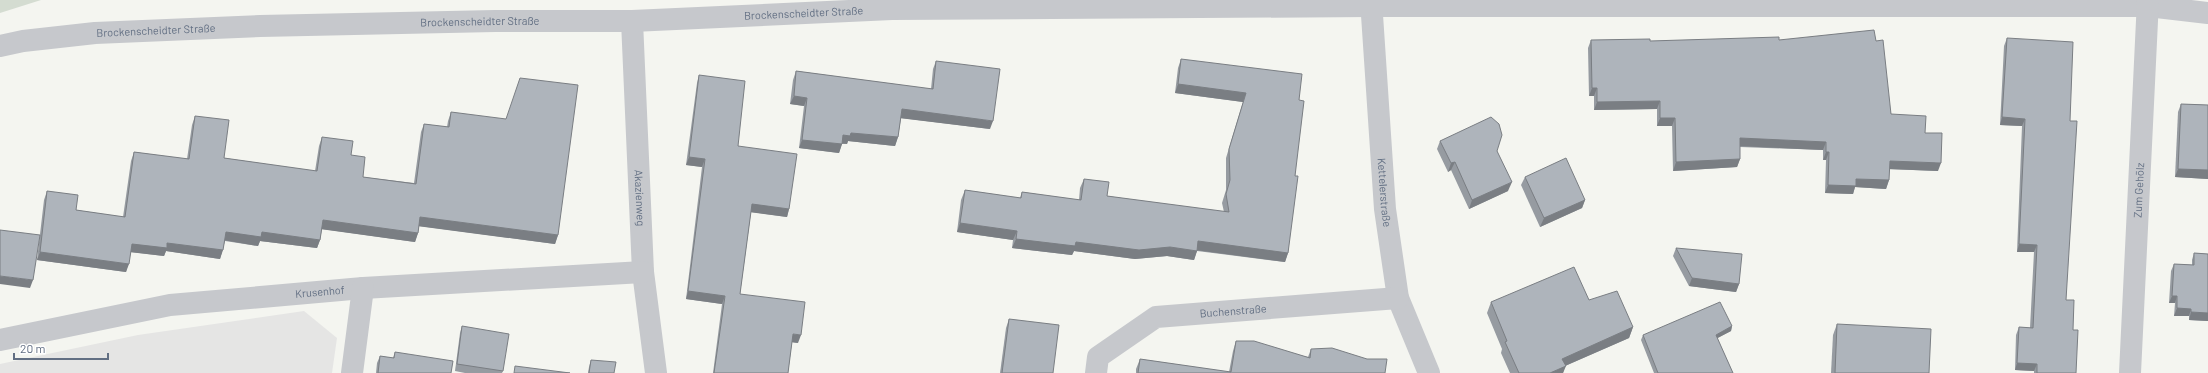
<svg xmlns="http://www.w3.org/2000/svg" width="2208" height="373" font-family="Barlow,sans-serif">
<rect width="100%" height="100%" fill="#f4f5f0"/>
<!-- built -->
<path fill="#e5e5e4" d="M304,311L337,338L332,373H0V364L138,335Z"/>
<!-- green -->
<path fill="#d4dcd1" d="M0,0H41L0,13Z"/>
<g fill="none" stroke-linecap="round" stroke-linejoin="round">
<!-- minor -->
<g stroke="#c6c8cc" stroke-width="22">
<path id="s1" d="M1371,0L1385,209L1398,298L1429,373"/>
<path id="s2" d="M632,21L643,272L656,373"/>
<path id="s3" d="M0,46L23,41L95,33L260,26L495,21H632L892,9L1371,6H2148L2208,13"/>
<path id="s4" d="M0,340L170,305L363,288L643,272"/>
<path d="M352,373L363,288"/>
<path id="s5" d="M1096,373L1098,357L1156,317L1398,298"/>
<path id="s6" d="M2130,373L2148,0"/>
</g>
</g>
<!-- wall -->
<g fill="#969ba1">
<path d="M2007,38L2070,121L2066,300L2073,330L2076,373H2034V371L2015,370L2016,335L2019,327L2030,328L2034,252H2017L2022,126L2000,125L2004,46Z"/>
<path d="M1591,40L1650,41L1779,40L1876,41L1891,114L1925,133L1938,171L1889,169V180L1886,189L1855,187L1853,194L1825,193L1826,160H1823V150L1740,147V159L1737,167L1673,171L1672,126H1657V109L1594,110V96H1589L1588,48Z"/>
<path d="M1181,59L1299,100L1295,176L1288,253L1285,262L1197,251L1194,260L1167,256L1135,259L1074,251L1072,255L1012,248L1013,240L957,232L961,200L965,190L1020,198L1022,192L1079,200L1080,188L1084,179L1107,196L1224,212L1222,203L1226,190V158L1243,102L1175,93L1178,68Z"/>
<path d="M936,61L990,129L901,118L898,137L895,146L848,141L847,144H842L839,153L799,148L804,106L790,104L793,80L796,71L931,89L933,69Z"/>
<path d="M699,75L738,146L789,209L787,217L751,212L740,294L798,343L792,342L788,373H713L722,304L686,299L702,167L686,165L697,83Z"/>
<path d="M2181,104L2208,105V179L2175,177L2178,112Z"/>
<path d="M451,112L558,235L555,244L419,226L418,233L415,242L322,229L320,240L317,248L260,241L258,246L225,241L220,259L166,251L164,256L131,252L126,272L37,260L44,200L47,191L76,210L123,217L131,161L134,152L187,159L192,125L195,116L224,158L315,171L319,146L322,137L351,155L363,177L414,183L421,132L424,124L447,127L448,121Z"/>
<path d="M1440,141L1497,151L1508,191L1469,209L1451,170L1448,172L1437,149Z"/>
<path d="M1525,177L1585,200L1582,208L1540,227L1521,185Z"/>
<path d="M1676,248L1739,284L1736,292L1689,286L1673,256Z"/>
<path d="M2194,253L2208,254V321L2189,320V316H2174L2175,303H2169L2171,271L2174,264L2192,265V260Z"/>
<path d="M1589,300L1633,327L1629,338L1565,366L1563,373H1510L1501,353L1502,349L1487,313L1491,302Z"/>
<path d="M1009,319L1053,373H1000L1006,328Z"/>
<path d="M1837,324L1929,373H1831L1833,335Z"/>
<path d="M462,326L503,371L502,373H465L455,371L460,333Z"/>
<path d="M1732,326L1731,331L1717,338L1733,373H1654L1641,340L1643,335Z"/>
<path d="M1236,341L1308,357L1311,349L1385,373H1136V369L1140,359L1229,372L1233,351Z"/>
<path d="M395,352L451,373H376L377,363L380,356L393,358Z"/>
<path d="M591,360L614,373H588L589,367Z"/>
</g>
<!-- shaded-wall -->
<g fill="#7a7e83">
<path d="M1178,84L1246,93L1243,102L1175,93Z"/>
<path d="M1592,88H1597L1594,96H1589Z"/>
<path d="M794,96L807,98L804,106L790,104Z"/>
<path d="M1660,101L1657,109L1594,110L1597,102Z"/>
<path d="M902,109L993,121L990,129L899,118Z"/>
<path d="M2002,117L2025,119L2022,126L2000,125Z"/>
<path d="M1660,118H1675L1672,126H1657Z"/>
<path d="M851,133L898,137L895,146L848,141L847,144L840,143L843,135Z"/>
<path d="M1740,138L1826,142L1823,150L1737,146Z"/>
<path d="M802,140L842,144L839,153L799,148Z"/>
<path d="M1826,152H1829L1826,160H1823Z"/>
<path d="M689,157L705,159L702,167L686,165Z"/>
<path d="M1740,159L1737,167L1673,171L1676,162Z"/>
<path d="M1890,161L1941,163L1938,171L1887,169Z"/>
<path d="M1455,162L1451,170L1448,172L1451,163Z"/>
<path d="M2178,169L2208,170V179L2175,177Z"/>
<path d="M1856,179L1889,180L1886,189L1855,187L1853,194L1825,193L1828,185Z"/>
<path d="M1512,182L1508,191L1469,209L1472,200Z"/>
<path d="M1585,200L1582,208L1540,227L1544,218Z"/>
<path d="M752,204L789,209L787,217L749,212Z"/>
<path d="M420,217L558,235L555,244L417,226Z"/>
<path d="M323,220L418,233L415,242L320,229Z"/>
<path d="M960,223L1017,231L1013,240L957,232Z"/>
<path d="M226,232H262L320,240L317,248L260,241L258,246L223,240Z"/>
<path d="M1016,239L1170,247L1197,251L1194,260L1167,256L1135,259L1074,251L1072,255L1012,248Z"/>
<path d="M1198,241L1288,253L1285,262L1195,250Z"/>
<path d="M167,243L223,250L220,259L166,251L164,256L129,252L132,244Z"/>
<path d="M2019,244L2037,245L2034,252H2017Z"/>
<path d="M40,252L129,264L126,272L37,260Z"/>
<path d="M0,276L33,280L30,288L0,284Z"/>
<path d="M1692,278L1739,284L1736,292L1689,286Z"/>
<path d="M688,291L725,296L722,304L686,299Z"/>
<path d="M2172,296H2177L2175,303H2169Z"/>
<path d="M2177,308L2191,309L2189,316H2174Z"/>
<path d="M2191,312L2208,313V321L2189,320Z"/>
<path d="M1732,326L1731,331L1714,340L1716,335Z"/>
<path d="M1633,327L1629,338L1558,369L1562,359Z"/>
<path d="M793,334L801,335L798,343L790,342Z"/>
<path d="M2017,363L2037,364L2034,371L2015,370Z"/>
<path d="M1566,366L1563,373H1550Z"/>
</g>
<!-- building -->
<g fill="#aeb4bb" stroke="#7a7e83">
<path d="M1874,30L1876,41L1883,40L1891,114L1926,116L1925,133H1942L1941,163L1890,161L1889,180L1856,179V186L1828,185L1829,152H1826V142L1740,138V159L1676,162L1675,118H1660V101L1597,102V88H1592L1591,40L1650,39V41L1779,37V40Z"/>
<path d="M2007,38L2073,42L2070,121H2077L2066,300H2074L2073,330H2078L2076,373H2037V364L2017,363L2019,327L2033,328L2037,245L2019,244L2025,119L2002,117Z"/>
<path d="M1181,59L1302,74L1299,100L1304,101L1295,176H1298L1288,253L1198,241L1197,251L1170,247L1139,250L1076,242L1075,246L1016,239L1017,231L960,223L965,190L1021,198L1022,192L1081,200L1084,179L1109,182L1107,196L1229,212L1226,194L1230,180L1229,149L1246,93L1178,84Z"/>
<path d="M936,61L1000,69L993,121L902,109L898,137L851,133L850,136L843,135L842,144L802,140L807,98L794,96L796,71L933,89Z"/>
<path d="M699,75L745,81L738,146L797,154L789,209L752,204L740,294L805,302L801,335L793,334L788,373H714L725,296L688,291L705,159L689,157Z"/>
<path d="M520,78L578,85L558,235L420,217L418,233L323,220L320,240L262,232L261,237L226,232L223,250L167,243V248L132,244L129,264L40,252L47,191L78,195L76,210L125,217L134,152L189,159L195,116L229,120L224,158L317,171L322,137L353,141L351,155L365,157L363,177L416,184L424,124L449,127L451,112L506,119Z"/>
<path d="M2181,104L2208,105V170L2178,169Z"/>
<path d="M1491,117L1499,124L1502,135L1497,151L1512,182L1472,200L1455,162L1451,163L1440,141Z"/>
<path d="M1566,158L1585,200L1544,218L1525,177Z"/>
<path d="M0,230L40,235L33,280L0,276Z"/>
<path d="M1676,248L1742,254L1739,284L1692,278Z"/>
<path d="M2194,253L2208,254V313L2191,312V309L2177,308V296H2172L2174,264L2194,265Z"/>
<path d="M1574,267L1589,300L1617,291L1633,327L1562,359L1566,366L1550,373H1519L1505,342L1507,341L1491,302Z"/>
<path d="M1720,302L1732,326L1716,335L1733,373H1658L1643,335Z"/>
<path d="M1009,319L1059,325L1053,373H1002Z"/>
<path d="M1837,324L1931,329L1929,373H1835Z"/>
<path d="M462,326L509,334L503,371L457,364Z"/>
<path d="M1236,341H1254L1310,358L1311,349L1332,348L1367,359H1387L1385,373H1138L1140,359L1231,372Z"/>
<path d="M395,352L453,361L451,373H378L380,356L394,358Z"/>
<path d="M591,360L616,362L614,373H589Z"/>
<path d="M515,366L570,373H514Z"/>
</g>
<g text-anchor="middle" stroke-width="4" stroke-linejoin="round" paint-order="stroke">
<!-- street labels -->
<g font-size="11" fill="#626f83" stroke="#fff">
<text dy="4" stroke="none"><textPath href="#s3" startOffset="805">Brockenscheidter Straße</textPath></text>
<text dy="4" stroke="none"><textPath href="#s3" startOffset="481">Brockenscheidter Straße</textPath></text>
<text dy="4" stroke="none"><textPath href="#s3" startOffset="157">Brockenscheidter Straße</textPath></text>
<text dy="4" stroke="none"><textPath href="#s6" startOffset="183">Zum Gehölz</textPath></text>
<text dy="4" stroke="none"><textPath href="#s1" startOffset="193">Kettelerstraße</textPath></text>
<text dy="4" stroke="none"><textPath href="#s2" startOffset="177">Akazienweg</textPath></text>
<text dy="4" stroke="none"><textPath href="#s4" startOffset="324">Krusenhof</textPath></text>
<text dy="4" stroke="none"><textPath href="#s5" startOffset="164">Buchenstraße</textPath></text>
</g>
</g>
<!-- scale -->
<path d="M14 353v6h94v-6" fill="none" stroke="#626f83" stroke-width="2"/>
<text x="20" y="353" font-size="12" fill="#626f83" stroke="#ffffff" stroke-width="3" paint-order="stroke">20 m</text>
</svg>
